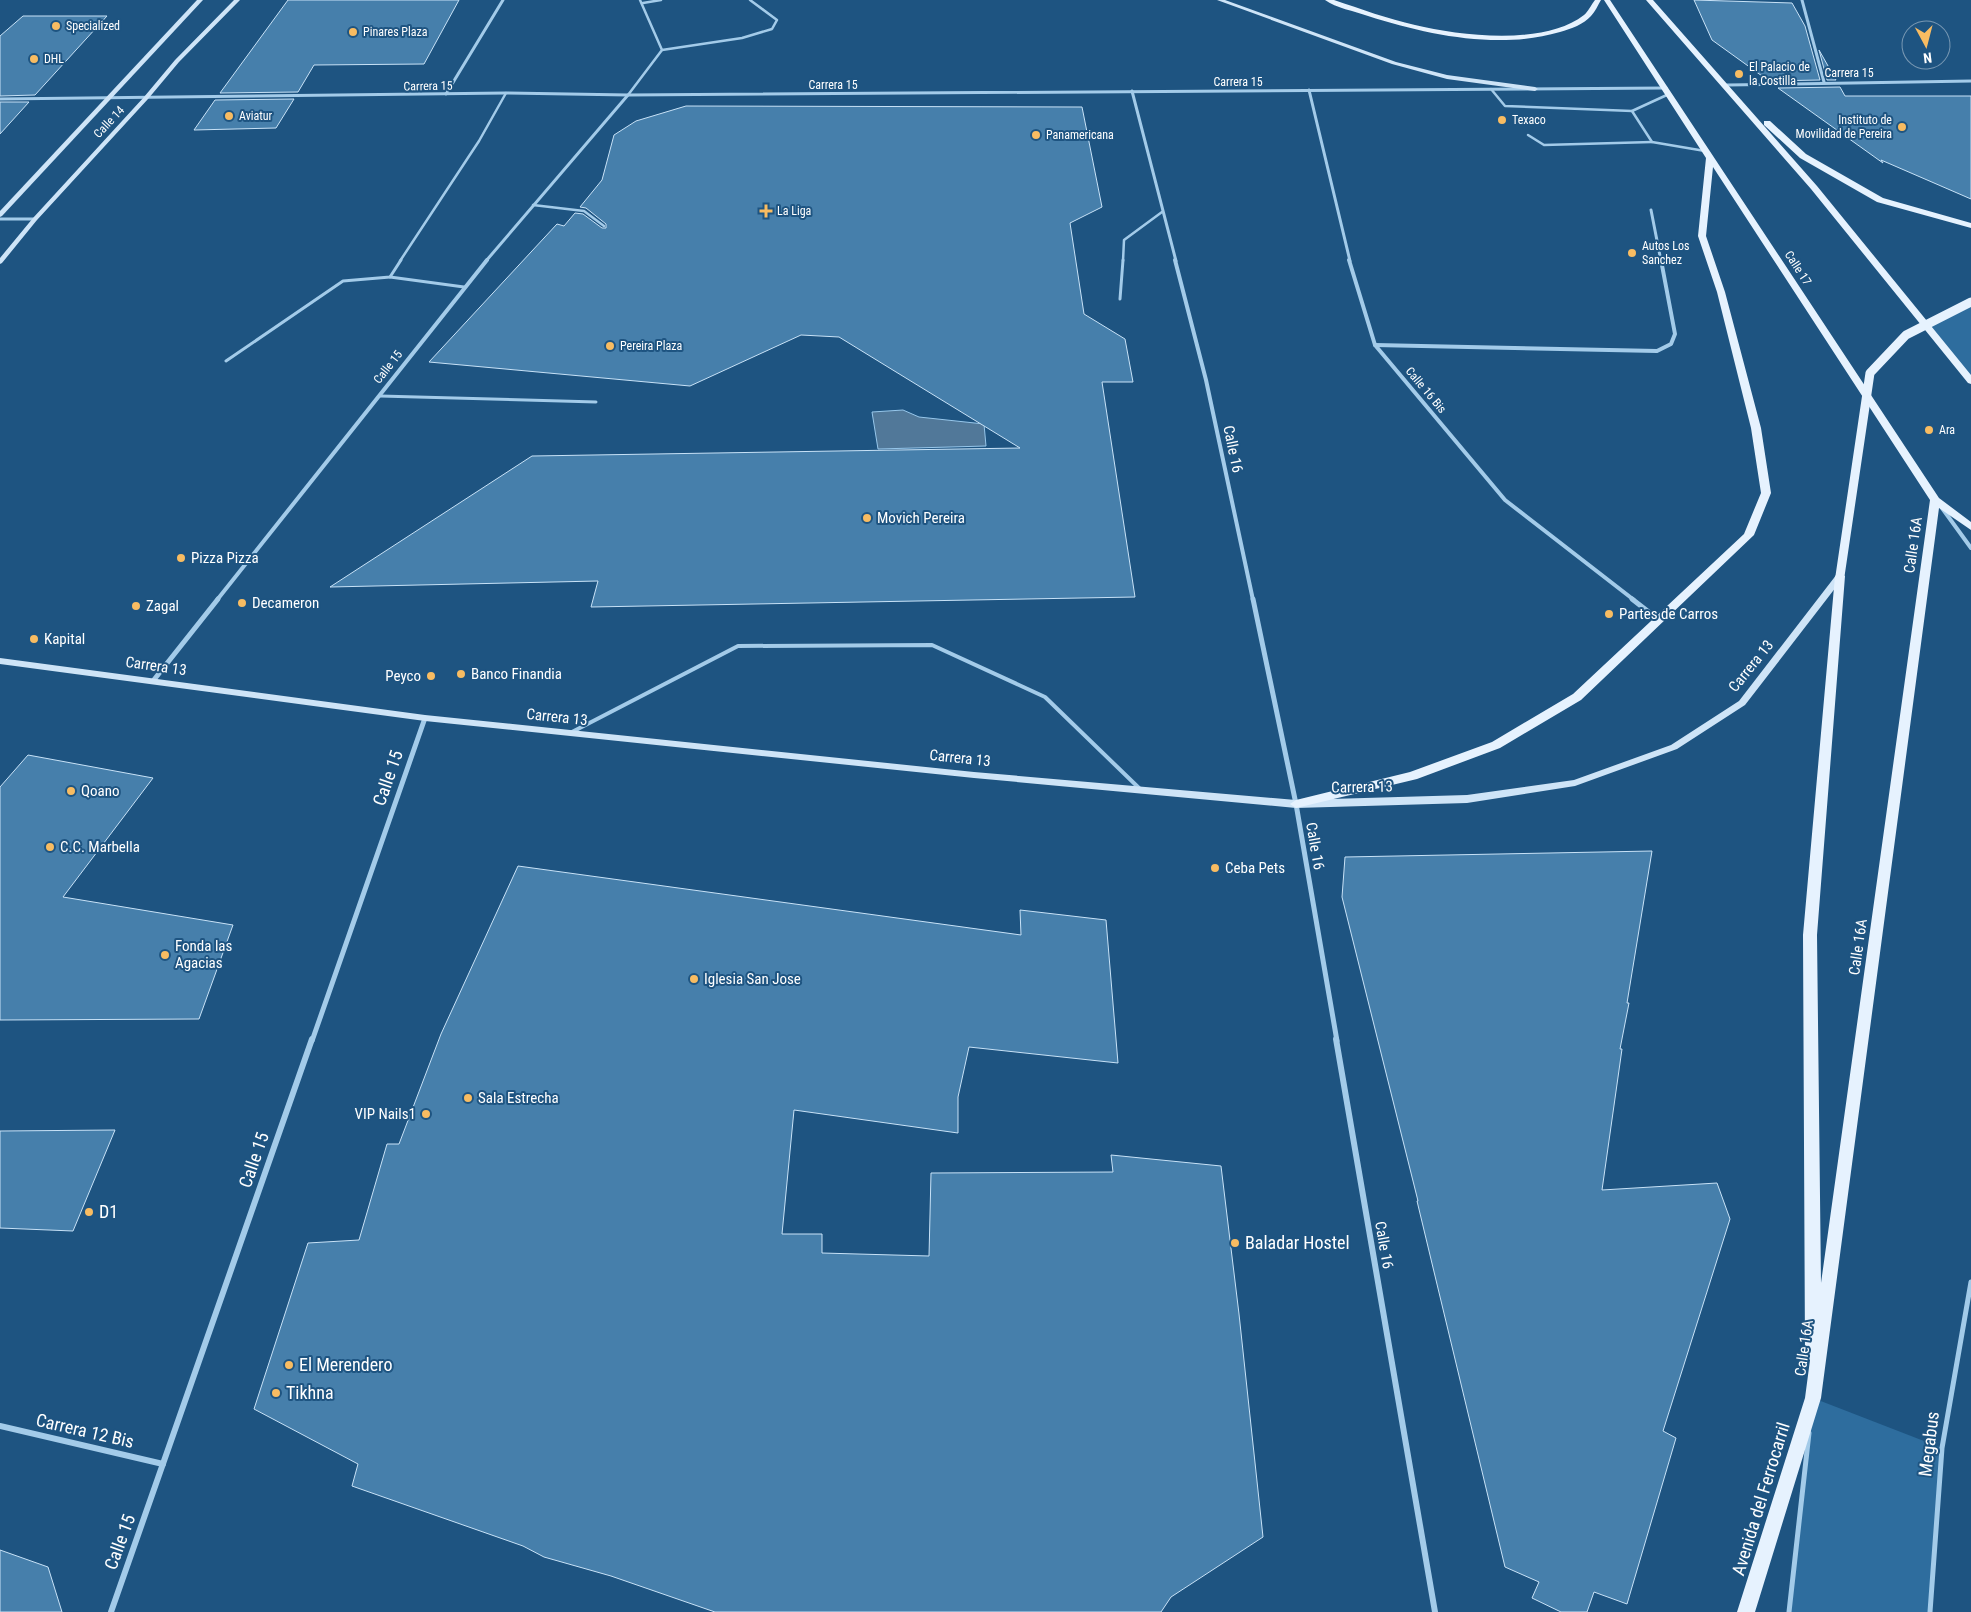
<svg xmlns="http://www.w3.org/2000/svg" width="1971" height="1612" font-family="'Roboto Condensed',sans-serif">
<rect width="100%" height="100%" fill="#1e5481"/>
<!-- green -->
<g fill="#2e6d9e">
<path d="M1971,305V379L1928,324Z"/>
<path d="M1813,1398L1942,1448L1930,1612H1789Z"/>
</g>
<!-- water -->
<path fill="#517899" stroke="#97c7eb" d="M903,410L919,417L984,424L986,446L878,449L872,412Z"/>
<!-- building -->
<g fill="#467fab" stroke="#c8e2f7">
<path d="M288,0H459L424,64L314,65L298,92L220,93Z"/>
<path d="M1694,0L1792,3L1805,26L1820,80L1769,81L1712,40Z"/>
<path d="M23,16H107L35,95L0,96V36Z"/>
<path d="M1819,50L1836,80H1827Z"/>
<path d="M1840,87L1845,96H1971V199L1881,160L1883,163L1778,88Z"/>
<path d="M294,99L276,128L194,130L215,100Z"/>
<path d="M0,102H29L0,134Z"/>
<path d="M686,106L1082,107L1102,207L1070,223L1084,314L1125,339L1133,382H1102L1135,597L591,607L598,581L330,587L532,456L1020,448L839,337L801,335L690,386L429,362L557,224L564,226L575,213L583,214L602,228H606V224L586,208L580,207L602,180L614,135L636,121Z"/>
<path d="M28,755L153,778L63,897L233,925L199,1019L0,1020V787Z"/>
<path d="M1652,851L1627,1003H1629L1620,1049H1622L1602,1190L1717,1183L1730,1219L1663,1431L1676,1438L1627,1604L1594,1592L1587,1612H1561L1532,1598L1539,1582L1505,1567L1417,1201H1418L1342,897L1345,857Z"/>
<path d="M518,866L1021,935L1020,910L1106,920L1118,1063L969,1047L958,1097V1133L794,1110L782,1234H822V1253L929,1256L931,1173L1113,1172L1111,1155L1221,1166L1239,1314L1263,1537L1171,1597L1161,1612H715L611,1576L544,1557L523,1546L352,1486L358,1464L254,1409L308,1243L359,1240L387,1144H399L441,1034Z"/>
<path d="M115,1130L73,1231L0,1228V1131Z"/>
<path d="M0,1550L48,1567L62,1612H0Z"/>
</g>
<g fill="none" stroke-linecap="round" stroke-linejoin="round">
<!-- lane-far3 -->
<g stroke="#a3cbe9" stroke-width="2.5">
<path d="M643,3L661,0"/>
<path d="M662,50L742,38L772,29L777,20L750,0"/>
<path d="M1491,89L1505,106L1632,111"/>
<path d="M1669,94L1632,111L1652,142L1705,151"/>
<path d="M628,95L662,50L640,0"/>
<path d="M1528,135L1544,145L1652,142"/>
<path d="M533,205L584,211L604,226"/>
<path d="M400,261L479,141L506,93"/>
<path d="M1123,261L1124,240L1162,212"/>
</g>
<!-- lane-far2 -->
<g stroke="#a3cbe9" stroke-width="3">
<path d="M390,277L464,287"/>
<path d="M1120,299L1123,260"/>
<path d="M226,361L343,281L390,277L401,260"/>
<path d="M380,396L596,402"/>
</g>
<!-- lane-far1 -->
<path stroke="#a3cbe9" stroke-width="4" d="M572,732L738,646L932,645L1045,697L1140,789"/>
<!-- lane -->
<g stroke="#a3cbe9" stroke-width="5">
<path d="M1789,1612L1809,1433"/>
<path d="M1930,1612L1942,1448L1971,1282"/>
</g>
<!-- street-far3 -->
<g stroke="#a3cbe9" stroke-width="3">
<path d="M1802,0L1824,82"/>
<path d="M1727,85L1971,81"/>
<path d="M1309,90L1350,261"/>
<path d="M1132,91L1176,261"/>
<path d="M446,94L503,0"/>
<path d="M0,99L506,93L628,95L1666,88"/>
<path d="M1651,210L1661,261"/>
<path d="M0,219H35"/>
<path d="M486,261L628,95"/>
</g>
<!-- street-far2 -->
<g stroke="#a3cbe9" stroke-width="4">
<path d="M1175,260L1206,380L1253,600"/>
<path d="M1349,260L1375,345L1505,500L1634,600"/>
<path d="M1375,345L1657,351L1671,344L1675,334L1661,260"/>
<path d="M1942,508L1971,548"/>
<path d="M217,600L487,260"/>
</g>
<!-- street-far1 -->
<g stroke="#a3cbe9" stroke-width="5">
<path d="M1253,599L1296,804L1337,1041"/>
<path d="M1632,599L1659,620"/>
<path d="M153,681L218,599"/>
<path d="M312,1041L425,718"/>
</g>
<!-- street -->
<g stroke="#a3cbe9" stroke-width="6">
<path d="M1336,1039L1435,1612"/>
<path d="M0,1426L163,1464"/>
<path d="M111,1612L312,1039"/>
</g>
<!-- secondary -->
<g fill="#cee4f7" fill-rule="evenodd">
<path d="M197,0H203L2,216L0,217V211Z"/>
<path d="M234,0H240L179,62L148,99L37,220L2,263L0,264V258L33,218L144,97L175,60Z"/>
<path d="M1217,0H1225L1396,62L1447,75L1535,87L1538,89L1535,91L1447,79L1392,64Z"/>
<path d="M1840,573L1844,576L1843,578L1745,705L1677,749L1575,786L1467,803L1296,808L974,778L425,721L0,664V658L425,715L974,772L1296,800L1467,795L1574,780L1671,745L1739,701L1837,574Z"/>
</g>
<!-- primary -->
<g fill="#e6f2fe" fill-rule="evenodd">
<path d="M1325,0H1334C1361,9 1388,19 1415,25C1461,36 1544,46 1584,15C1588,12 1591,5 1595,0H1601C1598,5 1595,12 1591,16C1584,24 1571,29 1560,32C1498,50 1428,35 1368,16C1354,11 1336,8 1325,0Z"/>
<path d="M1604,0H1610L1939,498L1971,522V530L1939,508L1821,1398L1755,1612H1737L1805,1398L1810,1360L1807,1358L1805,1353L1803,935L1835,576L1840,573L1845,576L1817,935L1821,1283L1930,500L1713,167L1706,236L1725,292L1761,428L1771,493L1754,535L1581,700L1500,748L1417,779L1296,808L1290,804L1296,800L1410,772L1492,742L1573,694L1744,534L1761,493L1751,428L1717,292L1698,236L1706,158Z"/>
<path d="M1646,0H1653L1817,186L1971,375V384L1968,383L1811,189Z"/>
<path d="M1764,121H1770L1806,154L1883,198L1971,223V228L1877,202L1800,158L1764,125Z"/>
</g>
<!-- primary-bridge -->
<path stroke="#e6f2fe" stroke-width="9" d="M1840,576L1870,373L1906,335L1971,302"/>
</g>
<!-- markers -->
<g fill="#f8bc62" stroke="#1e5481" stroke-width="2">
<circle cx="56" cy="26" r="5"/>
<circle cx="353" cy="32" r="5"/>
<circle cx="34" cy="59" r="5"/>
<circle cx="1739" cy="74" r="5"/>
<circle cx="229" cy="116" r="5"/>
<circle cx="1502" cy="120" r="5"/>
<circle cx="1902" cy="127" r="5"/>
<circle cx="1036" cy="135" r="5"/>
<path d="M763.5 203.5h5v5h5v5h-5v5h-5v-5h-5v-5h5z"/>
<circle cx="1632" cy="253" r="5"/>
<circle cx="610" cy="346" r="5"/>
<circle cx="1929" cy="430" r="5"/>
<circle cx="867" cy="518" r="5"/>
<circle cx="181" cy="558" r="5"/>
<circle cx="242" cy="603" r="5"/>
<circle cx="136" cy="606" r="5"/>
<circle cx="1609" cy="614" r="5"/>
<circle cx="34" cy="639" r="5"/>
<circle cx="461" cy="674" r="5"/>
<circle cx="431" cy="676" r="5"/>
<circle cx="71" cy="791" r="5"/>
<circle cx="50" cy="847" r="5"/>
<circle cx="1215" cy="868" r="5"/>
<circle cx="165" cy="955" r="5"/>
<circle cx="694" cy="979" r="5"/>
<circle cx="468" cy="1098" r="5"/>
<circle cx="426" cy="1114" r="5"/>
<circle cx="89" cy="1212" r="5"/>
<circle cx="1235" cy="1243" r="5"/>
<circle cx="289" cy="1365" r="5"/>
<circle cx="276" cy="1393" r="5"/>
</g>
<g text-anchor="middle" stroke-width="4" stroke-linejoin="round" paint-order="stroke">
<!-- far-poi labels -->
<g font-size="12" fill="#fff" stroke="#1e5481" text-anchor="start">
<text x="66" y="30">Specialized</text>
<text x="363" y="36">Pinares Plaza</text>
<text x="44" y="63">DHL</text>
<text x="1749" y="71">El Palacio de<tspan x="1749" dy="14">la Costilla</tspan></text>
<text x="239" y="120">Aviatur</text>
<text x="1512" y="124">Texaco</text>
<text x="1892" y="124" text-anchor="end">Instituto de<tspan x="1892" dy="14">Movilidad de Pereira</tspan></text>
<text x="1046" y="139">Panamericana</text>
<text x="777" y="215">La Liga</text>
<text x="1642" y="250">Autos Los<tspan x="1642" dy="14">Sanchez</tspan></text>
<text x="620" y="350">Pereira Plaza</text>
<text x="1939" y="434">Ara</text>
</g>
<!-- far-street labels -->
<g font-size="12" fill="#fff" stroke="#1e5481">
<text x="1849" y="77">Carrera 15</text>
<text x="1238" y="86">Carrera 15</text>
<text x="833" y="89">Carrera 15</text>
<text transform="translate(428 86) rotate(-1)" y="4">Carrera 15</text>
<text transform="translate(109 122) rotate(-47)" y="4">Calle 14</text>
<text transform="translate(1798 268) rotate(57)" y="4">Calle 17</text>
<text transform="translate(388 367) rotate(-52)" y="4">Calle 15</text>
<text transform="translate(1426 390) rotate(50)" y="4">Calle 16 Bis</text>
</g>
<!-- street labels -->
<g font-size="15" fill="#fff" stroke="#1e5481">
<text transform="translate(1233 449) rotate(78)" y="5">Calle 16</text>
<text transform="translate(1913 545) rotate(-82)" y="5">Calle 16A</text>
<text transform="translate(156 666) rotate(8)" y="5">Carrera 13</text>
<text transform="translate(1751 666) rotate(-51)" y="5">Carrera 13</text>
<text transform="translate(557 717) rotate(6)" y="5">Carrera 13</text>
<text transform="translate(960 758) rotate(6)" y="5">Carrera 13</text>
<text transform="translate(1362 787) rotate(-1)" y="5">Carrera 13</text>
<text transform="translate(1315 846) rotate(80)" y="5">Calle 16</text>
<text transform="translate(1858 947) rotate(-82)" y="5">Calle 16A</text>
<text transform="translate(1384 1245) rotate(80)" y="5">Calle 16</text>
<text transform="translate(1804 1348) rotate(-82)" y="5">Calle 16A</text>
</g>
<!-- poi labels -->
<g font-size="15" fill="#fff" stroke="#1e5481" text-anchor="start">
<text x="877" y="523">Movich Pereira</text>
<text x="191" y="563">Pizza Pizza</text>
<text x="252" y="608">Decameron</text>
<text x="146" y="611">Zagal</text>
<text x="1619" y="619">Partes de Carros</text>
<text x="44" y="644">Kapital</text>
<text x="471" y="679">Banco Finandia</text>
<text x="421" y="681" text-anchor="end">Peyco</text>
<text x="81" y="796">Qoano</text>
<text x="60" y="852">C.C. Marbella</text>
<text x="1225" y="873">Ceba Pets</text>
<text x="175" y="951">Fonda las<tspan x="175" dy="17">Agacias</tspan></text>
<text x="704" y="984">Iglesia San Jose</text>
<text x="478" y="1103">Sala Estrecha</text>
<text x="416" y="1119" text-anchor="end">VIP Nails1</text>
</g>
<!-- near-street labels -->
<g font-size="18" fill="#fff" stroke="#1e5481">
<text transform="translate(388 778) rotate(-71)" y="6">Calle 15</text>
<text transform="translate(254 1160) rotate(-71)" y="6">Calle 15</text>
<text transform="translate(85 1431) rotate(13)" y="6">Carrera 12 Bis</text>
<text transform="translate(1929 1444) rotate(-83)" y="6">Megabus</text>
<text transform="translate(1761 1499) rotate(-73)" y="6">Avenida del Ferrocarril</text>
<text transform="translate(120 1542) rotate(-70)" y="6">Calle 15</text>
</g>
<!-- near-poi labels -->
<g font-size="18" fill="#fff" stroke="#1e5481" text-anchor="start">
<text x="99" y="1218">D1</text>
<text x="1245" y="1249">Baladar Hostel</text>
<text x="299" y="1371">El Merendero</text>
<text x="286" y="1399">Tikhna</text>
</g>
</g>
<!-- north arrow -->
<g transform="translate(1926 45) rotate(173)"><circle r="24" fill="#1e5481" stroke="#7898b3"/>
<path d="M0-4L9 19L0 12L-9 19Z" fill="#f8bc62"/>
<text y="-8" font-size="14" font-weight="bold" text-anchor="middle" fill="#ffffff">N</text>
</g>
</svg>
